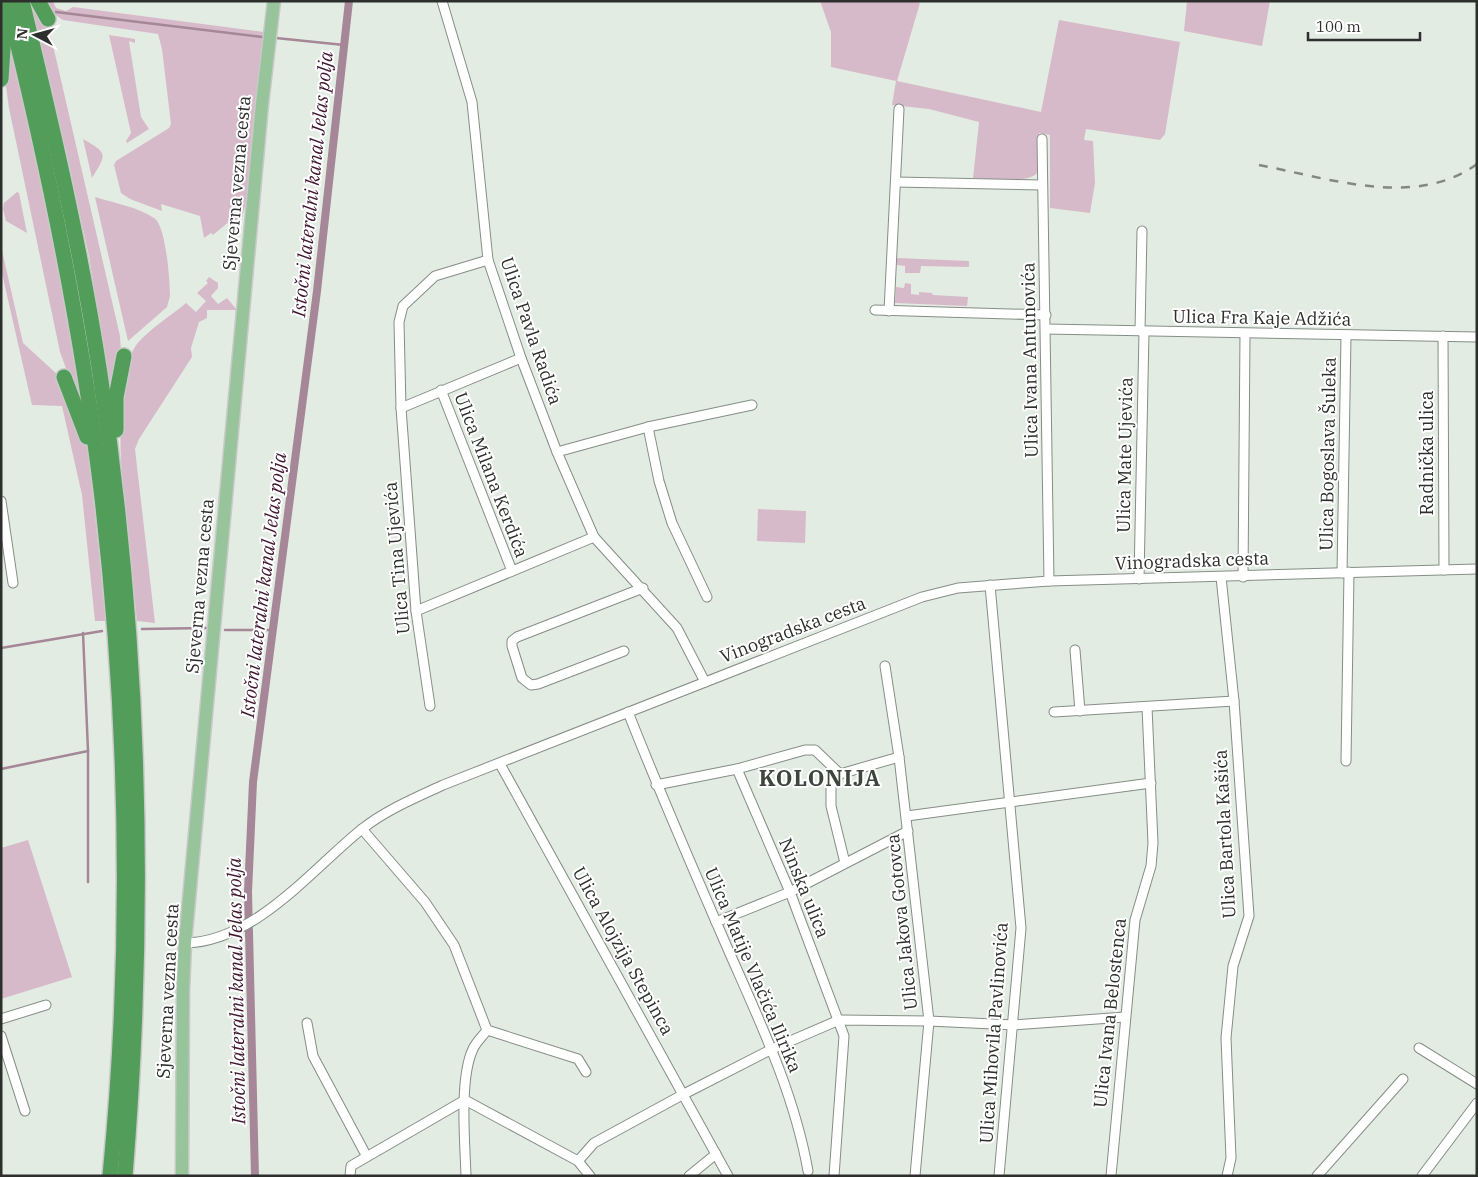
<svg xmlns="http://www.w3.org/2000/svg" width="1478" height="1177" font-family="'IBM Plex Serif',serif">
<rect width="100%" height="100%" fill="#e3ece3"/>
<!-- green -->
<g fill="#d7bac9">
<path d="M29,1H34L52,41L120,336L121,351L111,397L89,256L66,151Z"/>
<path d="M43,1H53L56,8L66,11L73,7L264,32L248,193L242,219L236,224V222L230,221L213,235L211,233L204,238L200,216L161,204L162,211L130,199L121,193L114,165L116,161L169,128L171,124L162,49L158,34L63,20L48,10Z"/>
<path d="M820,1H913L920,3L897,81L1041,112L1059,20L1180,42L1165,134L1160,140L1086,129L1084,140L1093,141L1095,183L1090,213L1050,208V135L1039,133L1037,173C1029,184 988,179 973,178L979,122L929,109L892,105L896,81L831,67V32Z"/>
<path d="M1187,1H1270L1262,46L1184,31Z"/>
<path d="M109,35L135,39V43L129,41L141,117L149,129L127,143L126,141L131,133Z"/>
<path d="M10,41L51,220L82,399L72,385L60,352L9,108L6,86Z"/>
<path d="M83,139C108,153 107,154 92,178Z"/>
<path d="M17,192L19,193L27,233L6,221L3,209L4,203Z"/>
<path d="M95,197C114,203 138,207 154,218C166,225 170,281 170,296L167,307L128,341Z"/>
<path d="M1,246L23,343L58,375L83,431L89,457L106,621H95L82,495L62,406L32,405L1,269Z"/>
<path d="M897,258L969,261V267L921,266L920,273H905V266L897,265Z"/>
<path d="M209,277L218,283V288L211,296L218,304L227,298L237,310H207V318L199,322L191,348L192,357L139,439L135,449L155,623L137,621C132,562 102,390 137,344C148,330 172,315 186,303L196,312L206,301L197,293L208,283L206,281Z"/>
<path d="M905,283L911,284V294L919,295V292L932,293L933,295L968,297L967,306L895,303L896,287L904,288Z"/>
<path d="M758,509L806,511L805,543L757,541Z"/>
<path d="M28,840L72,977L1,999V848Z"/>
</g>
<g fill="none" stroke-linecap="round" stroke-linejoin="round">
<!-- stream -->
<g stroke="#a58797" stroke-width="2.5">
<path d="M56,12L262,37"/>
<path d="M276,38L344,45"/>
<path d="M142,629L206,628"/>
<path d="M225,630H272"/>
<path d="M83,633L88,751V882"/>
<path d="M1,648L102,631"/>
<path d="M1,769L88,751"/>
</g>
<!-- canal -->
<path stroke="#a58797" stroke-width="8" d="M255,1176L248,892L253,782L317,291L349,1"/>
<!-- minor casing -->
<g stroke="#858e85" stroke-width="11">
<g id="minor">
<path d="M442,1L472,102L488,260L521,358L557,452L594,537L677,628L705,682"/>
<path d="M1042,139L1049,581"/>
<path d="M896,182L1041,185"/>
<path d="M875,310L1046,315"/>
<path d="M889,311L899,109"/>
<path d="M1046,329L1477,337"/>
<path d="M1140,331L1142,231"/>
<path d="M1443,336L1444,570"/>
<path d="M441,390L512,571"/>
<path d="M401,408L521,358"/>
<path d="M648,427L659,481L672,523L707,597"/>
<path d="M557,452L648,427L752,405"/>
<path d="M1,501L13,583"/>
<path d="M1342,573L1346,336"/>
<path d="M1221,577L1234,701L1249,916L1233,966L1226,1038L1231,1158L1227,1176"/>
<path d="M1243,577L1245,334"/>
<path d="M1139,579L1144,332"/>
<path d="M990,585L1021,928L999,1176"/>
<path d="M416,611L594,537"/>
<path d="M1075,650L1080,711"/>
<path d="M624,651L538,684L531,685L522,678L512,646V641L517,637L643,588"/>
<path d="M885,666L899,757L929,1021L915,1176"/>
<path d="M430,706L416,611L401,408L399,322L403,306L435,276L488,260"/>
<path d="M628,712C659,791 693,869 727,947C759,1020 794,1092 808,1171"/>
<path d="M1054,712L1234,701"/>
<path d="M1346,761L1349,572"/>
<path d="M500,764L728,1176"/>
<path d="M737,769L790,892L844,1036L834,1176"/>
<path d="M656,785L737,769L805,750H815L840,774"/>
<path d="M907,816L1151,783"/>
<path d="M362,829L425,902L454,945L487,1030L578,1059L586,1072"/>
<path d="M845,863L831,806V785L840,774L899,757"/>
<path d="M716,922L790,892L908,831"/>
<path d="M185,943C255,942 312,869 362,829C386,810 415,798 443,785L922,597L958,588L1049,581L1477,569"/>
<path d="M1,1019L46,1005"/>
<path d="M307,1023L313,1056L366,1155"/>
<path d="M1,1036L25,1111"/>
<path d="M1419,1048L1477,1084"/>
<path d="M578,1161L594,1143L684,1094L772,1049L839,1020L929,1021L1014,1025L1125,1017"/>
<path d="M350,1176L351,1166L465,1100L578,1161L590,1176"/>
<path d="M466,1176C465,1143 459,1078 473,1049C476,1042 483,1036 487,1030"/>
<path d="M689,1176L716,1154"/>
<path d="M1111,1176L1135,920L1151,866L1153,843L1147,707"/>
<path d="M1317,1176L1403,1079"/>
<path d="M1422,1176L1477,1103"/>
</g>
</g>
<!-- primary casing -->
<g stroke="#c8c9c8" stroke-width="15">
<path id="primary" d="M182,1176L183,990L185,943L262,104L274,1"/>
</g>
<!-- motorway casing -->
<g stroke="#c8c9c8" stroke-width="18">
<g id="motorway">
<path d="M7,1C48,165 82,330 102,498C128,722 132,952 110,1176"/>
<path d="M22,1C52,125 81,249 100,374C140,639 147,909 125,1176"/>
<path d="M38,1L48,19"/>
<path d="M1,79L4,34L2,11"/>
<path d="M64,377L87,437"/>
<path d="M116,430V397L124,356"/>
</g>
</g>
<!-- minor -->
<use href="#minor" stroke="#fff" stroke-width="9"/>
<!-- primary -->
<use href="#primary" stroke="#97c49b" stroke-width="12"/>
<!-- motorway -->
<use href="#motorway" stroke="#529d59" stroke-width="15"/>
<!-- rail -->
<path stroke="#828882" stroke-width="2.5" stroke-dasharray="9 9" stroke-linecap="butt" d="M1259,165C1328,178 1416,209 1477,164"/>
</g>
<g text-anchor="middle" stroke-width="4" stroke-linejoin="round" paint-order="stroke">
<!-- street labels -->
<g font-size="18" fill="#2c2f2c" stroke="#fff">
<text transform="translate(237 183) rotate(-85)" y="6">Sjeverna vezna cesta</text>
<text transform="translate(1262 318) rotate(1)" y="6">Ulica Fra Kaje Adžića</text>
<text transform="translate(531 331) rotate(71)" y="6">Ulica Pavla Radića</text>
<text transform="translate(1030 360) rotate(-91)" y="6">Ulica Ivana Antunovića</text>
<text transform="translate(1427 453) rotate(-90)" y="6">Radnička ulica</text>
<text transform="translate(1328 454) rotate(-89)" y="6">Ulica Bogoslava Šuleka</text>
<text transform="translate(1125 455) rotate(-89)" y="6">Ulica Mate Ujevića</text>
<text transform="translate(491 475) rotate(69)" y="6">Ulica Milana Kerdića</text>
<text transform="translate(397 558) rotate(-95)" y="6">Ulica Tina Ujevića</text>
<text transform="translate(1192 561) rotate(-2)" y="6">Vinogradska cesta</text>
<text transform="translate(200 586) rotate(-85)" y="6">Sjeverna vezna cesta</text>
<text transform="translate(793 630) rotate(-21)" y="6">Vinogradska cesta</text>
<text transform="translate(1225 834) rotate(-93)" y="6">Ulica Bartola Kašića</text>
<text transform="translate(804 888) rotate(68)" y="6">Ninska ulica</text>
<text transform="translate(902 922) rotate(-96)" y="6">Ulica Jakova Gotovca</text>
<text transform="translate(623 951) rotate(61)" y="6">Ulica Alojzija Stepinca</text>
<text transform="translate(753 970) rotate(67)" y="6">Ulica Matije Vlačića Ilirika</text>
<text transform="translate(168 991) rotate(-87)" y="6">Sjeverna vezna cesta</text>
<text transform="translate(1110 1013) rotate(-84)" y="6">Ulica Ivana Belostenca</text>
<text transform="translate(994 1033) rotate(-86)" y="6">Ulica Mihovila Pavlinovića</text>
</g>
<!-- water labels -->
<g font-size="19" font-style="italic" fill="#411831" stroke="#fff">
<text transform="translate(312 184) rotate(-84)" y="7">Istočni lateralni kanal Jelas polja</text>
<text transform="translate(263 585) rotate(-83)" y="7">Istočni lateralni kanal Jelas polja</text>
<text transform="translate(236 991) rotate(-91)" y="7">Istočni lateralni kanal Jelas polja</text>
</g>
<!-- district labels -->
<g font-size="22" font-weight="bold" letter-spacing="1" fill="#3e453e" stroke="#fff">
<text x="820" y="786">KOLONIJA</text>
</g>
</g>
<!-- border -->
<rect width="1478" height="1177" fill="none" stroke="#2c2f2c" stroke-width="5"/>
<!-- north arrow -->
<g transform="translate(35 35) rotate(276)" stroke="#ffffff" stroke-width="4" paint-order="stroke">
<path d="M0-4L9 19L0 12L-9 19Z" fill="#2c2f2c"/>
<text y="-8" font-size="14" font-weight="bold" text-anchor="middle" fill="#2c2f2c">N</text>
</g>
<!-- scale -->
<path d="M1308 32v8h112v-8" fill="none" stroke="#2c2f2c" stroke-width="2.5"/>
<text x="1316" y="32" font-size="15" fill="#2c2f2c" stroke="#ffffff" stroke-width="4" paint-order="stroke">100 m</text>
</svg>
